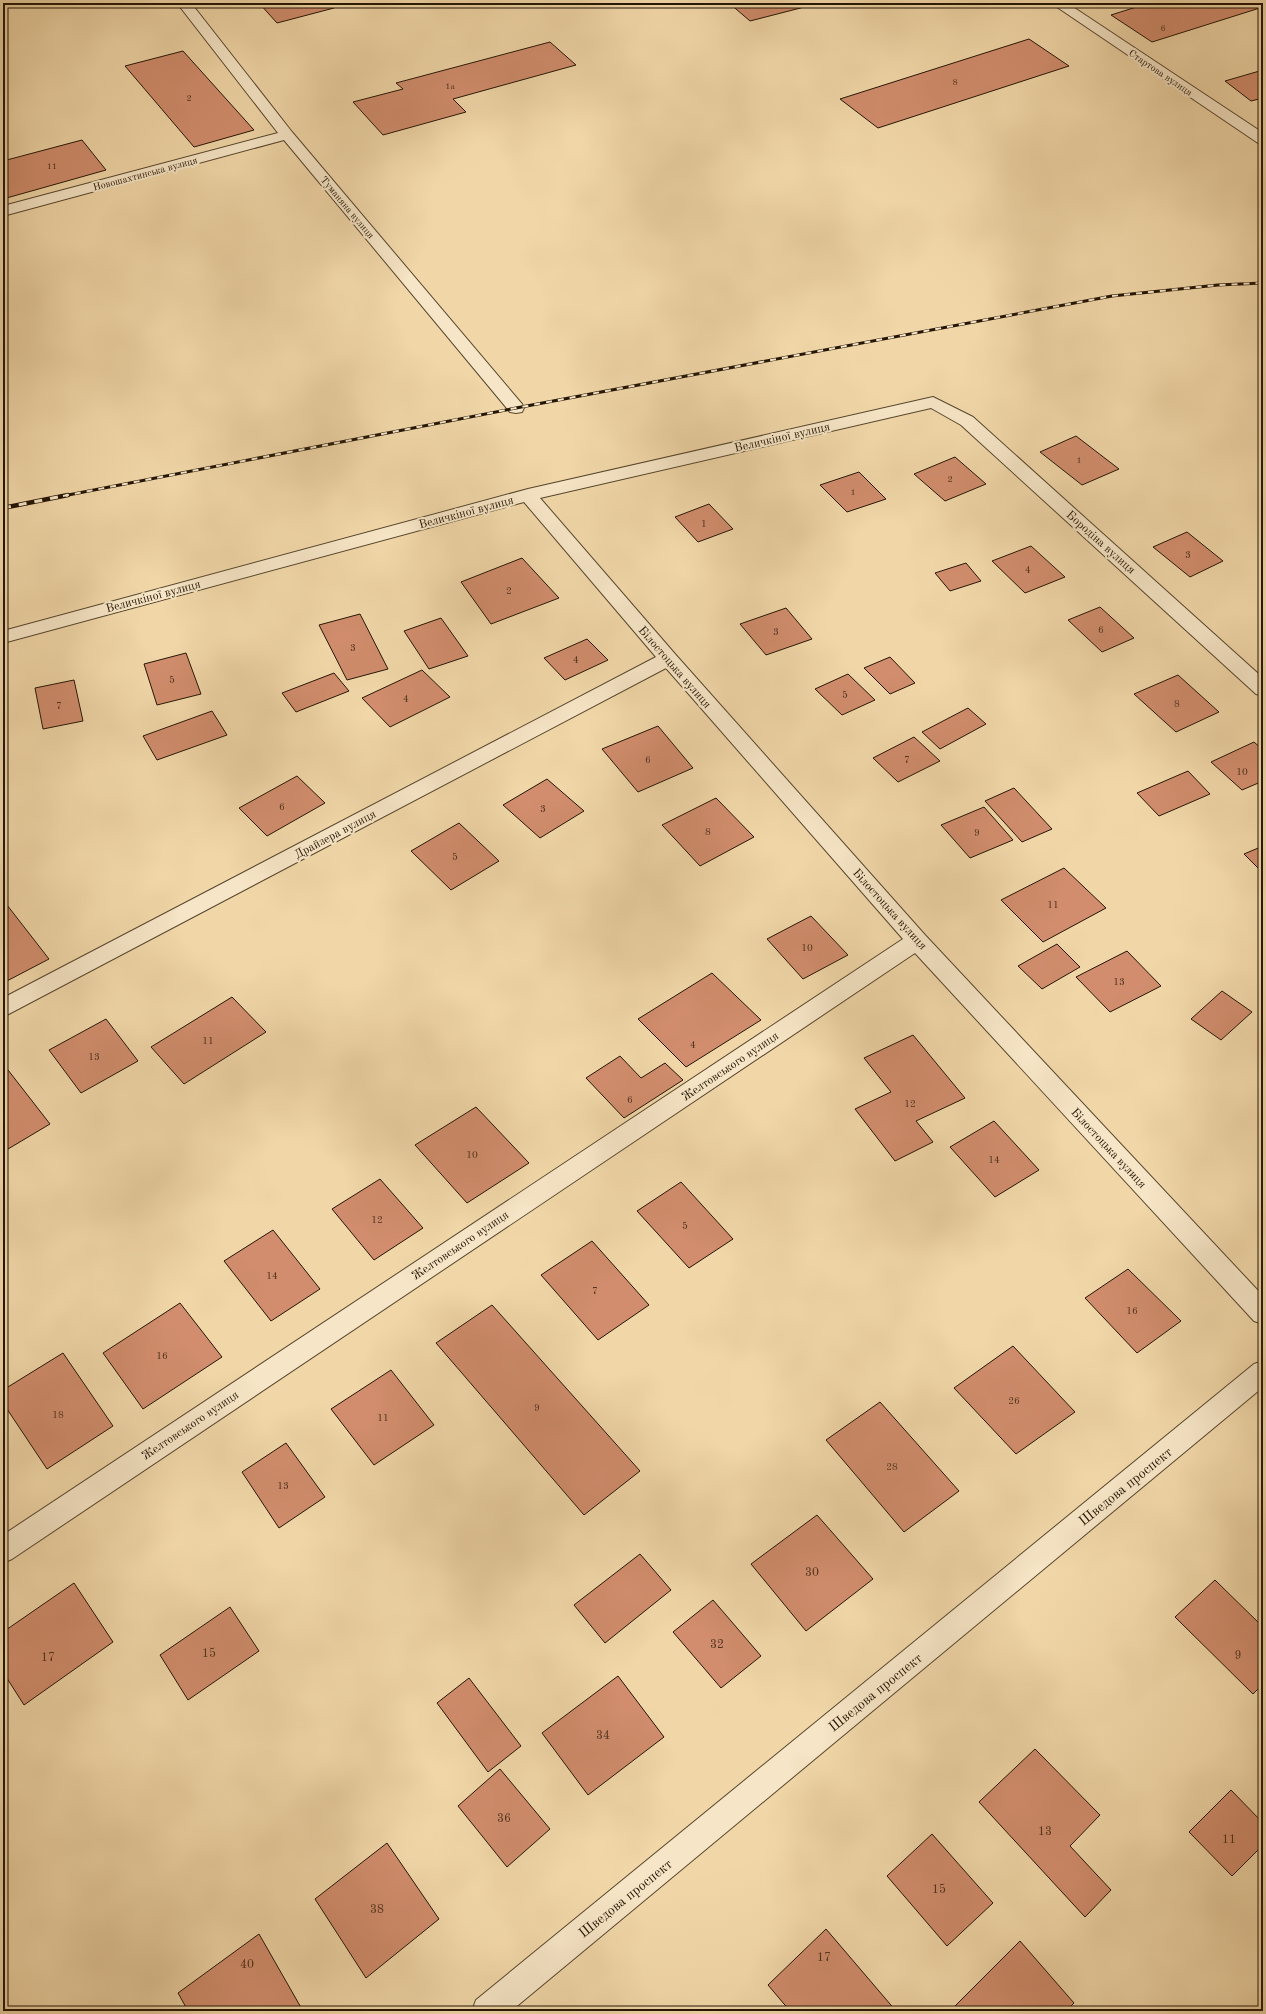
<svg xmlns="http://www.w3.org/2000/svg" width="1266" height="2014" font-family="'Old Standard TT',serif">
<rect width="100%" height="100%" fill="#f1d7a8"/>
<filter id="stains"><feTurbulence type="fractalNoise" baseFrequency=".005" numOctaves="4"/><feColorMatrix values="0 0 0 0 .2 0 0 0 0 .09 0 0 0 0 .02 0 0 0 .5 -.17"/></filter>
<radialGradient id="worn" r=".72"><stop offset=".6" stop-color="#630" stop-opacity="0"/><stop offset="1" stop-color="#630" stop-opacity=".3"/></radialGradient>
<!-- building -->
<g fill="#d18d6d" stroke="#241504">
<path d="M259,3H329L334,8L277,23Z"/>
<path d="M729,3H820L750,21Z"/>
<path d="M1149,3H1263V7L1152,42L1111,15Z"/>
<path d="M1029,39L1069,66L878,128L840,99Z"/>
<path d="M550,42L576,65L453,99L466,112L383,135L353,102L403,89L396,83Z"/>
<path d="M183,51L254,130L194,147L125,66Z"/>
<path d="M1263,70V98L1251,101L1225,81Z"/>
<path d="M82,140L106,170L3,199V161Z"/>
<path d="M1076,436L1119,469L1082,485L1040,452Z"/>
<path d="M955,457L986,484L945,501L914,474Z"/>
<path d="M859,472L886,499L847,512L820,485Z"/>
<path d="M709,504L733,529L698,542L675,517Z"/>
<path d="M1187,532L1223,561L1190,577L1153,547Z"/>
<path d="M1031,546L1065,577L1025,593L992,561Z"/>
<path d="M522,558L559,598L491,624L461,582Z"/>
<path d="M966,563L981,581L950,591L935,573Z"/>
<path d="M1100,607L1134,638L1102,652L1068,620Z"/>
<path d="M786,608L812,639L766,655L740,624Z"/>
<path d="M360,614L388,669L347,680L319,625Z"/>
<path d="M441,618L468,656L429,669L404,631Z"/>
<path d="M587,639L608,660L565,680L544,658Z"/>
<path d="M186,653L201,694L157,705L144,664Z"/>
<path d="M890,657L915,683L890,694L864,668Z"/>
<path d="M422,670L450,697L390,727L362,698Z"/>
<path d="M334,673L349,691L296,712L282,693Z"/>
<path d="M848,674L875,700L842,715L815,689Z"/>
<path d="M1178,675L1219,712L1176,732L1134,694Z"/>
<path d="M74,680L83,721L43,729L35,688Z"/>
<path d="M968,708L986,724L940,749L922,732Z"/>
<path d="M212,711L227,735L157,760L143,736Z"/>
<path d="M658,726L693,768L638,792L602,749Z"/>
<path d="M914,737L940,761L898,782L873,758Z"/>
<path d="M1254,742L1263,750V781L1242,790L1211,762Z"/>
<path d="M1188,771L1210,794L1159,816L1137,793Z"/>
<path d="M297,776L325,803L267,836L239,808Z"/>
<path d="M547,779L584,811L540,838L503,805Z"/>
<path d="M1014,788L1052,829L1022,842L985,801Z"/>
<path d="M716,798L754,837L700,866L662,825Z"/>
<path d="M984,807L1013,840L970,858L941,825Z"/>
<path d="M459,823L499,861L451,890L411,851Z"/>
<path d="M1263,846V873L1244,854Z"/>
<path d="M1064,868L1106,908L1043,942L1001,900Z"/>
<path d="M7,905L49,959L3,983V907Z"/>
<path d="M811,916L848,955L803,979L767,939Z"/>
<path d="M1057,944L1080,967L1042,989L1018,966Z"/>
<path d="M1127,951L1161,986L1110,1012L1076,977Z"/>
<path d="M712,973L761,1020L686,1067L638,1019Z"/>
<path d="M1222,991L1252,1012L1221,1040L1191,1019Z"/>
<path d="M232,997L266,1032L184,1084L151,1047Z"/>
<path d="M106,1019L138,1061L81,1093L49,1050Z"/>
<path d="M913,1035L965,1098L916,1121L933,1142L895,1161L855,1109L891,1092L864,1058Z"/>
<path d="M620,1056L641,1078L665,1063L683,1080L624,1118L586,1078Z"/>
<path d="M8,1070L50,1124L3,1152V1073Z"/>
<path d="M476,1107L529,1163L467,1203L415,1145Z"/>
<path d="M994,1121L1039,1170L995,1197L950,1147Z"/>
<path d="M380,1179L423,1228L374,1260L332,1209Z"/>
<path d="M681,1182L733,1239L689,1268L637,1211Z"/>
<path d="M273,1230L320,1289L271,1321L224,1261Z"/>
<path d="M592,1241L649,1305L598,1340L541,1275Z"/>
<path d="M1128,1269L1181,1321L1137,1353L1085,1298Z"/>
<path d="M180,1303L222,1357L143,1409L103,1353Z"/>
<path d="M492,1305L640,1471L584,1515L436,1343Z"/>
<path d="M1013,1346L1075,1412L1016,1454L954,1388Z"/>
<path d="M63,1353L113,1426L47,1469L3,1403V1390Z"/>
<path d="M391,1370L434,1425L374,1465L331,1409Z"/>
<path d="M880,1402L959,1491L904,1532L826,1440Z"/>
<path d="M286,1443L325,1497L279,1528L242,1472Z"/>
<path d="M817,1515L873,1579L806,1631L751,1564Z"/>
<path d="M640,1554L671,1590L605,1643L574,1605Z"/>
<path d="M1215,1580L1263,1627V1684L1253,1694L1175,1617Z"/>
<path d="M74,1583L113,1642L24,1705L3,1672V1632Z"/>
<path d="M713,1600L761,1656L721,1688L673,1632Z"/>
<path d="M230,1607L259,1651L188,1700L160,1655Z"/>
<path d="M618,1676L664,1737L588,1795L542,1733Z"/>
<path d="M469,1678L521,1746L488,1772L437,1703Z"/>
<path d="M1035,1749L1100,1815L1070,1846L1111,1890L1085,1917L979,1802Z"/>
<path d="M500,1769L550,1829L507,1867L458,1806Z"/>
<path d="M1231,1790L1263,1823V1845L1232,1876L1189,1832Z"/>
<path d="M932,1834L993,1903L947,1946L887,1876Z"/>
<path d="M387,1843L439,1919L366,1978L315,1899Z"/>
<path d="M826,1929L896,2011H790L768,1985Z"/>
<path d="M259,1934L303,2011H188L178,1993Z"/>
<path d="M1020,1941L1074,2003L1066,2011H958L954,2007Z"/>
</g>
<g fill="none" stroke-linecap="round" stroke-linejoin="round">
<!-- minor casing -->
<g stroke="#57462d" stroke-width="2">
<g id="minor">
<path d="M177,3H191L292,132L522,404L524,408L522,412L516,413L510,412L284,140L3,216V206L278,133Z"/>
<path d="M1051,3H1067L1263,133V144L1258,143Z"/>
<path d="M933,397L973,417L1263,678V696L1256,694L961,425L931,408L540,498L675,654L925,935L1263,1296V1324L1254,1321L915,953L12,1559L3,1563V1535L903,939L666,668L3,1017V998L656,657L524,502L3,643V631L528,489Z"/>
<path d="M1263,1361V1387L511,2011H472L476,2000L1254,1364Z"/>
</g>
</g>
<!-- minor -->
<use href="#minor" fill="#f6e5c6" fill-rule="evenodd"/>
<!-- rail-far1 casing -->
<g stroke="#241504" stroke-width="3">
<path id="rail-far1" d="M63,496L516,408L1112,296L1218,285L1263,283"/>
</g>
<!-- rail casing -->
<g stroke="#241504" stroke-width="4.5">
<path id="rail" d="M3,508L68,495"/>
</g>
<!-- rail-far1 -->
<use href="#rail-far1" stroke="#f6e5c6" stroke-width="2" stroke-dasharray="6" stroke-linecap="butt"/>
<!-- rail -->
<use href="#rail" stroke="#f6e5c6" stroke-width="3" stroke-dasharray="8" stroke-linecap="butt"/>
</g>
<g text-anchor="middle" stroke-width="4" stroke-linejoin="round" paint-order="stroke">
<!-- far-number labels -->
<g font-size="9" fill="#4f331e">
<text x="1163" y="31">6</text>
<text x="955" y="85">8</text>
<text x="450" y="89">1а</text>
<text x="189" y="101">2</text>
<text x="52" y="169">11</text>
<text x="1079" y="463">1</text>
<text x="950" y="482">2</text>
<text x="853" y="495">1</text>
</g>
<!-- far-street labels -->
<g font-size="10" fill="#241504" stroke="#f6e5c6">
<text transform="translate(1161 72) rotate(34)" y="4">Стартова вулиця</text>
<text transform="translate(145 173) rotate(-15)" y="4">Новошахтинська вулиця</text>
<text transform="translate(348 207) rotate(50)" y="4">Туманяна вулиця</text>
</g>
<!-- number labels -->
<g font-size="10" fill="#4f331e">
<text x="704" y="527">1</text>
<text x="1188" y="558">3</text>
<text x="1028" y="573">4</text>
<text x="509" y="594">2</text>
<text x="1101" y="633">6</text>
<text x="776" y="635">3</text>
<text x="353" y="651">3</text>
<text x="576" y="663">4</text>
<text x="172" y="683">5</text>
<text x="845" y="698">5</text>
<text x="406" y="702">4</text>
<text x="1177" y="707">8</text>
<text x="59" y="709">7</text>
<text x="648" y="763">6</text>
<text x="907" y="763">7</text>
<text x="1242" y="775">10</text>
<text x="282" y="810">6</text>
<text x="543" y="812">3</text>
<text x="708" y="835">8</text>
<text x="977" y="836">9</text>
<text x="455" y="860">5</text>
<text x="1053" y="908">11</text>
<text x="807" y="951">10</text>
<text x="1119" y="985">13</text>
<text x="208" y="1044">11</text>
<text x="693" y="1048">4</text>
<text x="94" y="1060">13</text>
<text x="630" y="1103">6</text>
<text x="910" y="1107">12</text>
<text x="472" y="1158">10</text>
<text x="994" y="1163">14</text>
<text x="377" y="1223">12</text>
<text x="685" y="1229">5</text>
<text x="272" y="1279">14</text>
<text x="595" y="1294">7</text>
<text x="1132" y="1314">16</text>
<text x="162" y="1359">16</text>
<text x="1014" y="1404">26</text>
<text x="537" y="1411">9</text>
<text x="58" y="1418">18</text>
<text x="383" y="1421">11</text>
<text x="892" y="1470">28</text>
<text x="283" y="1489">13</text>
</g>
<!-- street labels -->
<g font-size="12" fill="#241504" stroke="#f6e5c6">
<text transform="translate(782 437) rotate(-13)" y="4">Величкіної вулиця</text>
<text transform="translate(466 512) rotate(-15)" y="4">Величкіної вулиця</text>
<text transform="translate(1101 542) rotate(42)" y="4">Бородіна вулиця</text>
<text transform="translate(153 596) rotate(-15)" y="4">Величкіної вулиця</text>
<text transform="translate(675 667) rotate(49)" y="4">Білостоцька вулиця</text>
<text transform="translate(335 834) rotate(-28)" y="4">Драйзера вулиця</text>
<text transform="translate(890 909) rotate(48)" y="4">Білостоцька вулиця</text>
<text transform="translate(730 1066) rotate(-34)" y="4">Желтовського вулиця</text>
<text transform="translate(1109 1148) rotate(47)" y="4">Білостоцька вулиця</text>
<text transform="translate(460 1245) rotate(-34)" y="4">Желтовського вулиця</text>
<text transform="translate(190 1425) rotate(-34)" y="4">Желтовського вулиця</text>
</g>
<!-- near-number labels -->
<g font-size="12" fill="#4f331e">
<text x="812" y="1576">30</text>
<text x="717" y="1648">32</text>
<text x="209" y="1657">15</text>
<text x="1238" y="1659">9</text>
<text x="48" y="1661">17</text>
<text x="603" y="1739">34</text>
<text x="504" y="1822">36</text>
<text x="1045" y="1835">13</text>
<text x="1229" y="1843">11</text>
<text x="939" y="1893">15</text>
<text x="377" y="1913">38</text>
<text x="824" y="1961">17</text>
<text x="247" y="1968">40</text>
</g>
<!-- near-street labels -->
<g font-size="14" fill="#241504" stroke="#f6e5c6">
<text transform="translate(1125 1486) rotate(-39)" y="5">Шведова проспект</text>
<text transform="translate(875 1692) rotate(-39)" y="5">Шведова проспект</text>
<text transform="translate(625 1898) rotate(-39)" y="5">Шведова проспект</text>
</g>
</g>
<!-- margin -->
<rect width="1266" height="2014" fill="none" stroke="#f1d7a8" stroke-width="16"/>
<rect x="4" y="4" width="1258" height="2006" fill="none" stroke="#241504" stroke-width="2"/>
<rect x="8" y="8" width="1250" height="1998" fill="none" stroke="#241504"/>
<rect width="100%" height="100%" filter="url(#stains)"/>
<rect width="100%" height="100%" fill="url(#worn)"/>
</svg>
